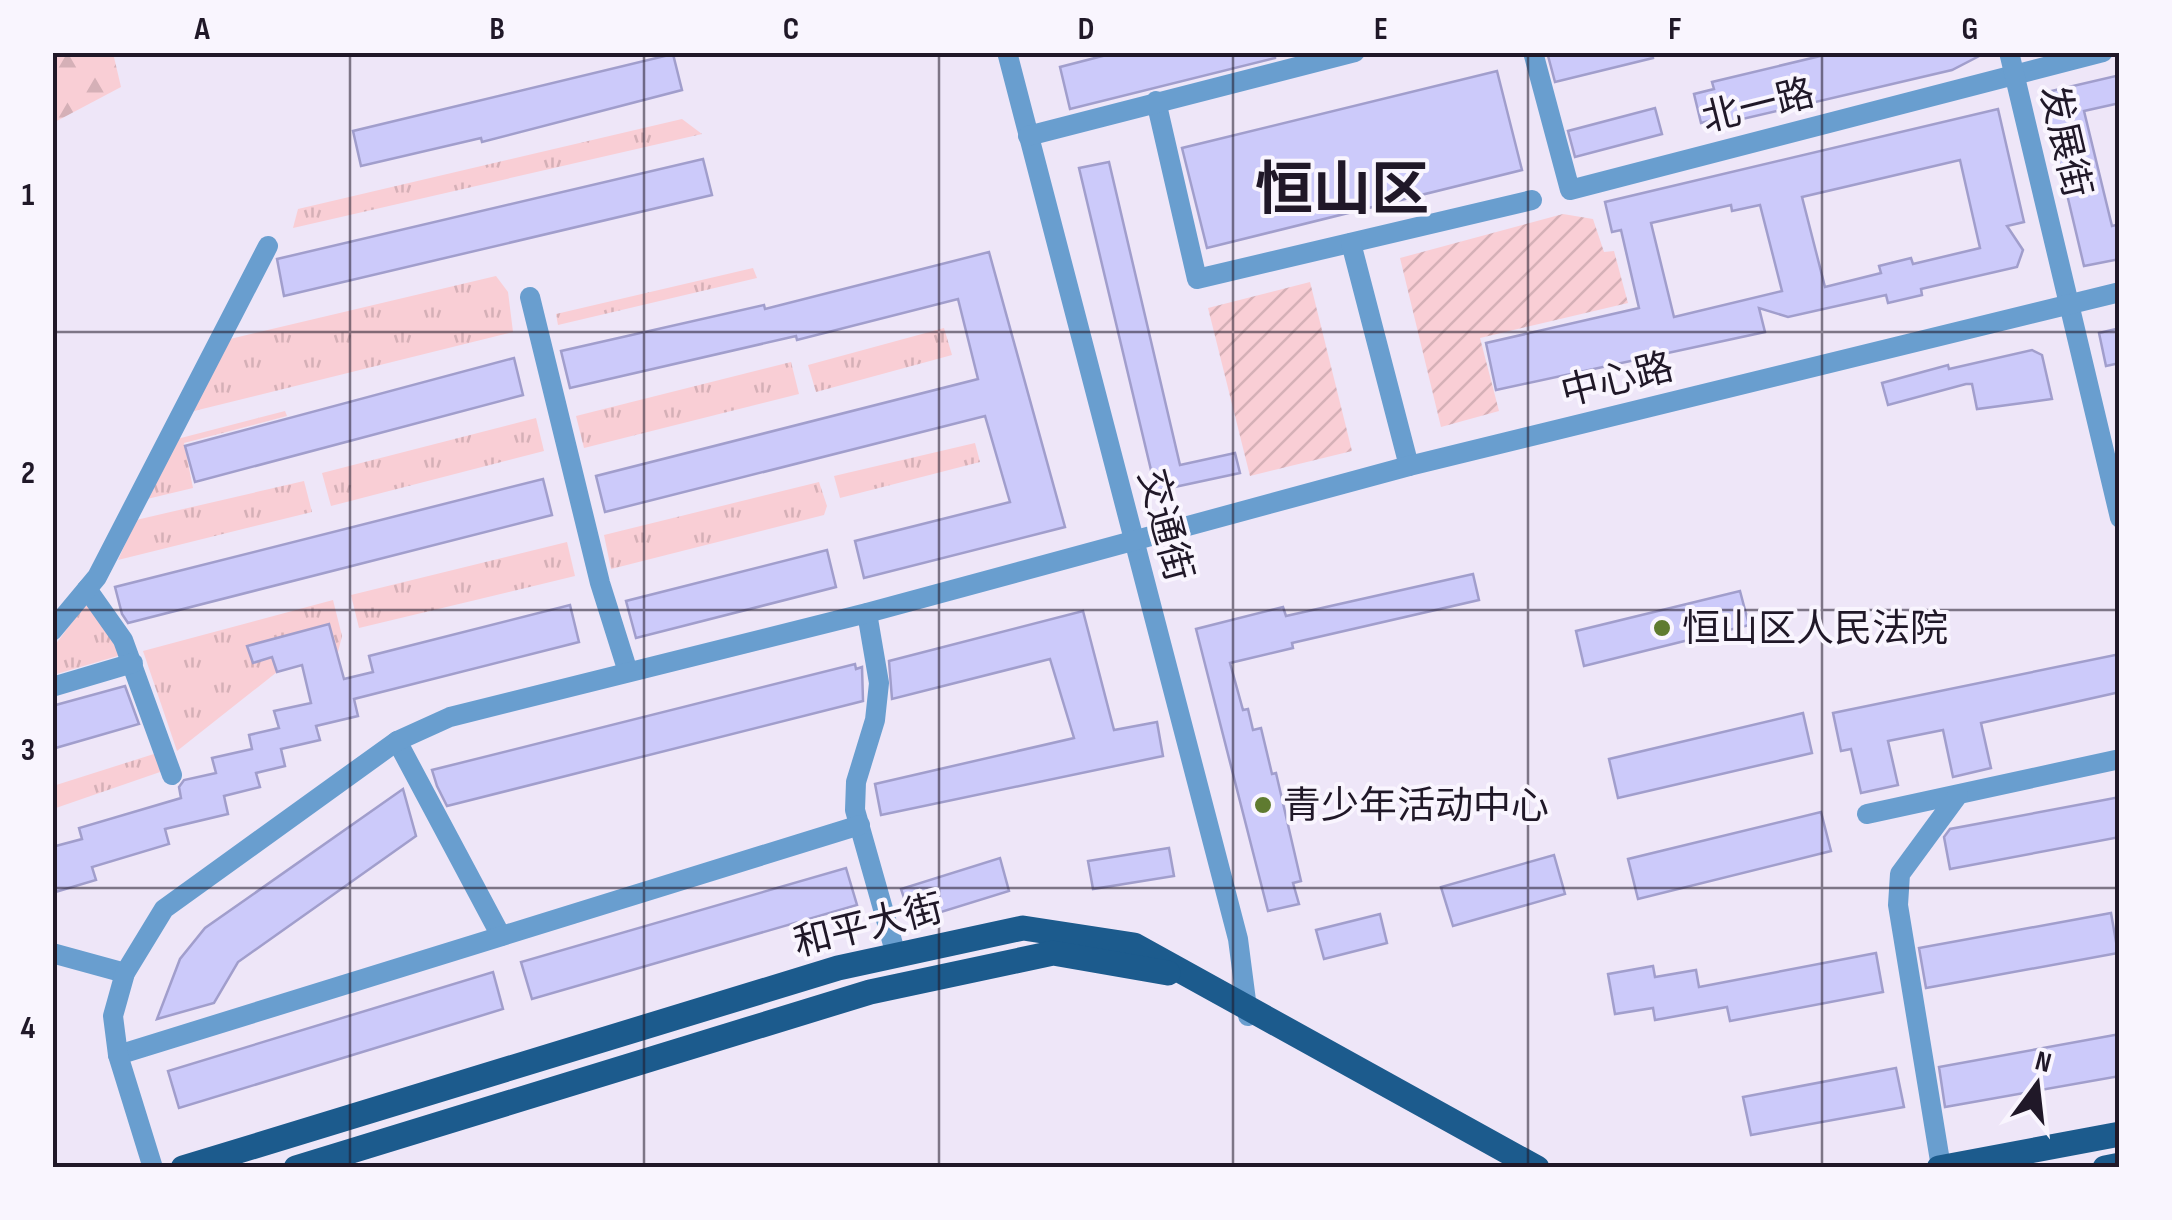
<svg xmlns="http://www.w3.org/2000/svg" width="2172" height="1220" font-family="'Sofia Sans Condensed','Noto Sans SC',sans-serif">
<defs>
<pattern id="grass-tufts" width="24" height="20" patternUnits="userSpaceOnUse" patternTransform="scale(2.5)"><rect width="24" height="20" fill="#f9ced5"/><path d="M3 7l-1-3M5 7V3M7 7l1-3M15 17l-1-3M17 17v-4M19 17l1-3" fill="none" stroke="#d5b0b7"/></pattern>
<pattern id="forest-firs" width="22" height="20" patternUnits="userSpaceOnUse" patternTransform="scale(2.5)"><rect width="22" height="20" fill="#f9ced5"/><path d="M5 1l3.5 6h-7zM16 11l3.5 6h-7z" fill="#d5b0b7"/></pattern>
<pattern id="garden-furrows" width="10" height="10" patternUnits="userSpaceOnUse" patternTransform="scale(2.5)"><rect width="10" height="10" fill="#f9ced5"/><path d="M-1 1l2-2M0 10L10 0M9 11l2-2" fill="none" stroke="#d5b0b7"/></pattern>
</defs>
<rect width="100%" height="100%" fill="#eee6f8"/>
<!-- grass -->
<g fill="url(#grass-tufts)">
<path d="M682,119L702,134L293,228L298,209Z"/>
<path d="M753,268L757,278L558,325L556,314Z"/>
<path d="M496,276L508,292L513,332L190,412L230,339Z"/>
<path d="M944,328L952,355L816,392L808,365Z"/>
<path d="M791,362L799,394L584,448L576,416Z"/>
<path d="M285,411L287,416L184,443L193,488L147,499L177,439Z"/>
<path d="M536,418L544,451L331,506L322,473Z"/>
<path d="M975,443L980,462L840,498L834,476Z"/>
<path d="M304,481L312,512L118,560L136,520Z"/>
<path d="M819,482L827,506L824,515L611,569L604,535Z"/>
<path d="M567,542L575,576L359,628L351,595Z"/>
<path d="M333,600L342,636L337,656L268,642L277,672L177,751L143,651Z"/>
<path d="M88,601L121,655L53,675L52,649Z"/>
<path d="M157,753L163,771L53,809V786Z"/>
</g>
<!-- forest -->
<path fill="url(#forest-firs)" d="M53,52L113,53L121,87L53,123Z"/>
<!-- garden -->
<g fill="url(#garden-furrows)">
<path d="M1563,214L1593,219L1604,252L1614,251L1628,303L1480,338L1499,411L1441,427L1400,258Z"/>
<path d="M1310,282L1352,451L1250,476L1208,308Z"/>
</g>
<!-- building -->
<g fill="#cccafa" stroke="#a19ecc" stroke-width="2.5" fill-rule="evenodd">
<path d="M1118,52H1275V58L1070,109L1060,67Z"/>
<path d="M1547,52H1652L1653,58L1555,82Z"/>
<path d="M1837,52H1987L1952,70L1721,124L1720,118L1701,123L1694,94L1714,89L1712,82Z"/>
<path d="M673,54L682,90L482,142L481,138L361,166L353,131Z"/>
<path d="M1497,71L1522,170L1207,248L1182,148Z"/>
<path d="M2120,75V103L2084,111L2112,226L2120,224V259L2084,266L2043,93Z"/>
<path d="M1655,108L1662,134L1575,157L1568,131Z"/>
<path d="M1998,109L2024,222L2007,226L2023,250L2017,267L1921,289L1922,295L1888,303L1886,295L1788,317L1759,308L1765,332L1496,390L1486,343L1639,308L1621,230L1612,232L1605,202ZM1960,160L1980,248L1913,264L1911,258L1879,266L1881,273L1825,287L1802,197ZM1731,205L1732,211L1760,205L1782,291L1674,317L1651,223Z"/>
<path d="M703,159L712,195L284,296L277,259Z"/>
<path d="M1109,162L1180,465L1235,453L1240,473L1156,491L1079,168Z"/>
<path d="M989,252L1065,527L864,578L855,541L1010,502L985,416L605,512L596,476L978,379L958,299L797,340L796,336L570,388L561,351L764,305L765,309Z"/>
<path d="M2120,328V363L2106,366L2099,333Z"/>
<path d="M2032,350L2042,355L2052,399L1977,409L1972,384H1966L1888,405L1882,383L1948,365L1949,369Z"/>
<path d="M514,358L523,395L195,482L185,446Z"/>
<path d="M543,479L552,515L128,623L122,614L115,587Z"/>
<path d="M827,550L836,587L636,638L626,601Z"/>
<path d="M1473,574L1479,600L1292,643L1293,648L1230,663L1243,710L1248,709L1253,730L1261,728L1272,774L1276,773L1301,881L1293,883L1299,904L1268,911L1196,629L1283,607L1286,616Z"/>
<path d="M1740,591L1749,625L1584,666L1576,631Z"/>
<path d="M570,605L579,642L354,699L358,716L316,726L320,740L281,749L285,766L256,773L260,787L224,796L228,814L165,829L169,844L92,867L96,880L52,893V847L82,839L79,828L181,798L179,787L184,780L216,773L212,758L252,749L249,735L279,728L274,711L311,703L302,665L277,672L272,657L253,663L247,646L329,624L344,679L373,672L369,656Z"/>
<path d="M1083,611L1114,730L1157,722L1163,756L881,815L875,784L1074,738L1050,659L892,699L889,661Z"/>
<path d="M2120,654V692L1981,723L1991,768L1953,777L1943,730L1888,741L1898,785L1861,793L1851,749L1841,751L1833,713Z"/>
<path d="M855,664L856,669L862,667L863,701L447,806L437,786L432,770Z"/>
<path d="M125,686L139,724L52,749V706Z"/>
<path d="M1803,713L1812,753L1618,798L1609,759Z"/>
<path d="M403,789L416,836L238,962L214,1003L157,1019L180,959L205,928Z"/>
<path d="M2120,797V837L1950,869L1944,837L1950,829Z"/>
<path d="M1821,812L1831,851L1638,899L1628,859Z"/>
<path d="M1169,848L1174,876L1093,889L1088,861Z"/>
<path d="M1554,855L1565,894L1453,926L1441,887Z"/>
<path d="M1000,858L1009,891L912,921L901,889Z"/>
<path d="M846,868L857,905L532,999L521,962Z"/>
<path d="M2111,913L2118,953L1926,988L1919,948Z"/>
<path d="M1380,914L1387,943L1324,959L1316,930Z"/>
<path d="M1876,953L1883,992L1730,1021L1727,1007L1655,1020L1653,1008L1615,1014L1608,974L1653,966L1655,977L1696,970L1699,987Z"/>
<path d="M493,972L503,1009L179,1108L168,1071Z"/>
<path d="M2120,1034V1076L1945,1107L1939,1067Z"/>
<path d="M1896,1068L1904,1107L1751,1135L1743,1097Z"/>
</g>
<g fill="none" stroke-linecap="round" stroke-linejoin="round">
<!-- minor -->
<g stroke="#699ecf" stroke-width="20">
<path d="M1007,52L1238,939L1248,1016"/>
<path d="M1533,52L1570,190L2103,52"/>
<path d="M2009,52L2120,518"/>
<path d="M1156,101L1197,279L1532,200"/>
<path d="M1028,136L1355,52"/>
<path d="M1351,243L1409,466"/>
<path d="M530,297L600,583L628,672"/>
<path d="M87,589L123,640L172,775"/>
<path d="M867,613L879,683L875,720L856,782L855,810L896,955"/>
<path d="M52,631L97,577L268,246"/>
<path d="M52,687L133,663"/>
<path d="M397,741L501,936"/>
<path d="M1867,814L2120,759"/>
<path d="M52,953L125,973"/>
<path d="M118,1055L860,825"/>
<path d="M1941,1167L1898,905L1900,874L1958,795"/>
<path d="M153,1168L118,1055L113,1016L125,973L164,909L397,741L450,717L867,613L1409,466L2120,292"/>
</g>
<!-- major -->
<g stroke="#1c5b8d" stroke-width="25">
<path d="M183,1168L838,968L1023,928L1134,945L1537,1168"/>
<path d="M296,1168L870,992L1053,953L1168,973"/>
<path d="M1939,1168L2120,1134"/>
<path d="M2105,1168L2120,1165"/>
</g>
</g>
<!-- grid -->
<path fill="none" stroke="#201828" stroke-width="2.5" stroke-opacity="0.55" d="M350,52V1168M644,52V1168M939,52V1168M1233,52V1168M1528,52V1168M1822,52V1168M52,332H2120M52,610H2120M52,888H2120"/>
<!-- markers -->
<g fill="#5f7b30" stroke="#f9f5fe" stroke-width="4">
<circle cx="1662" cy="628" r="10"/>
<circle cx="1263" cy="805" r="10"/>
</g>
<g text-anchor="middle" stroke-width="8" stroke-linejoin="round" paint-order="stroke">
<!-- street labels -->
<g font-size="38" fill="#201828" stroke="#f9f5fe">
<text transform="translate(1758 105) rotate(-14)" y="13">北一路</text>
<text transform="translate(2066 141) rotate(77)" y="13">发展街</text>
<text transform="translate(1617 379) rotate(-14)" y="13">中心路</text>
<text transform="translate(1166 525) rotate(75)" y="13">交通街</text>
<text transform="translate(868 925) rotate(-14)" y="13">和平大街</text>
</g>
<!-- poi labels -->
<g font-size="38" fill="#201828" stroke="#f9f5fe" text-anchor="start">
<text x="1682" y="641">恒山区人民法院</text>
<text x="1283" y="818">青少年活动中心</text>
</g>
<!-- town labels -->
<g font-size="58" font-weight="bold" fill="#201828" stroke="#f9f5fe">
<text x="1342" y="209">恒山区</text>
</g>
</g>
<!-- border -->
<rect width="2172" height="1220" fill="none" stroke="#f9f5fe" stroke-width="110"/>
<!-- north arrow -->
<g transform="translate(2037 1085) rotate(15)" stroke="#f9f5fe" stroke-width="8" paint-order="stroke">
<path d="M0-8L18 38L0 25L-18 38Z" fill="#201828"/>
<text y="-15" font-size="28" font-weight="bold" text-anchor="middle" fill="#201828">N</text>
</g>
<rect x="55" y="55" width="2062" height="1110" fill="none" stroke="#201828" stroke-width="4"/>
<g font-size="32" text-anchor="middle" font-weight="bold" fill="#201828">
<text x="202" y="39">A</text>
<text x="497" y="39">B</text>
<text x="791" y="39">C</text>
<text x="1086" y="39">D</text>
<text x="1381" y="39">E</text>
<text x="1675" y="39">F</text>
<text x="1970" y="39">G</text>
<text x="28" y="205">1</text>
<text x="28" y="483">2</text>
<text x="28" y="760">3</text>
<text x="28" y="1038">4</text>
</g>
</svg>
